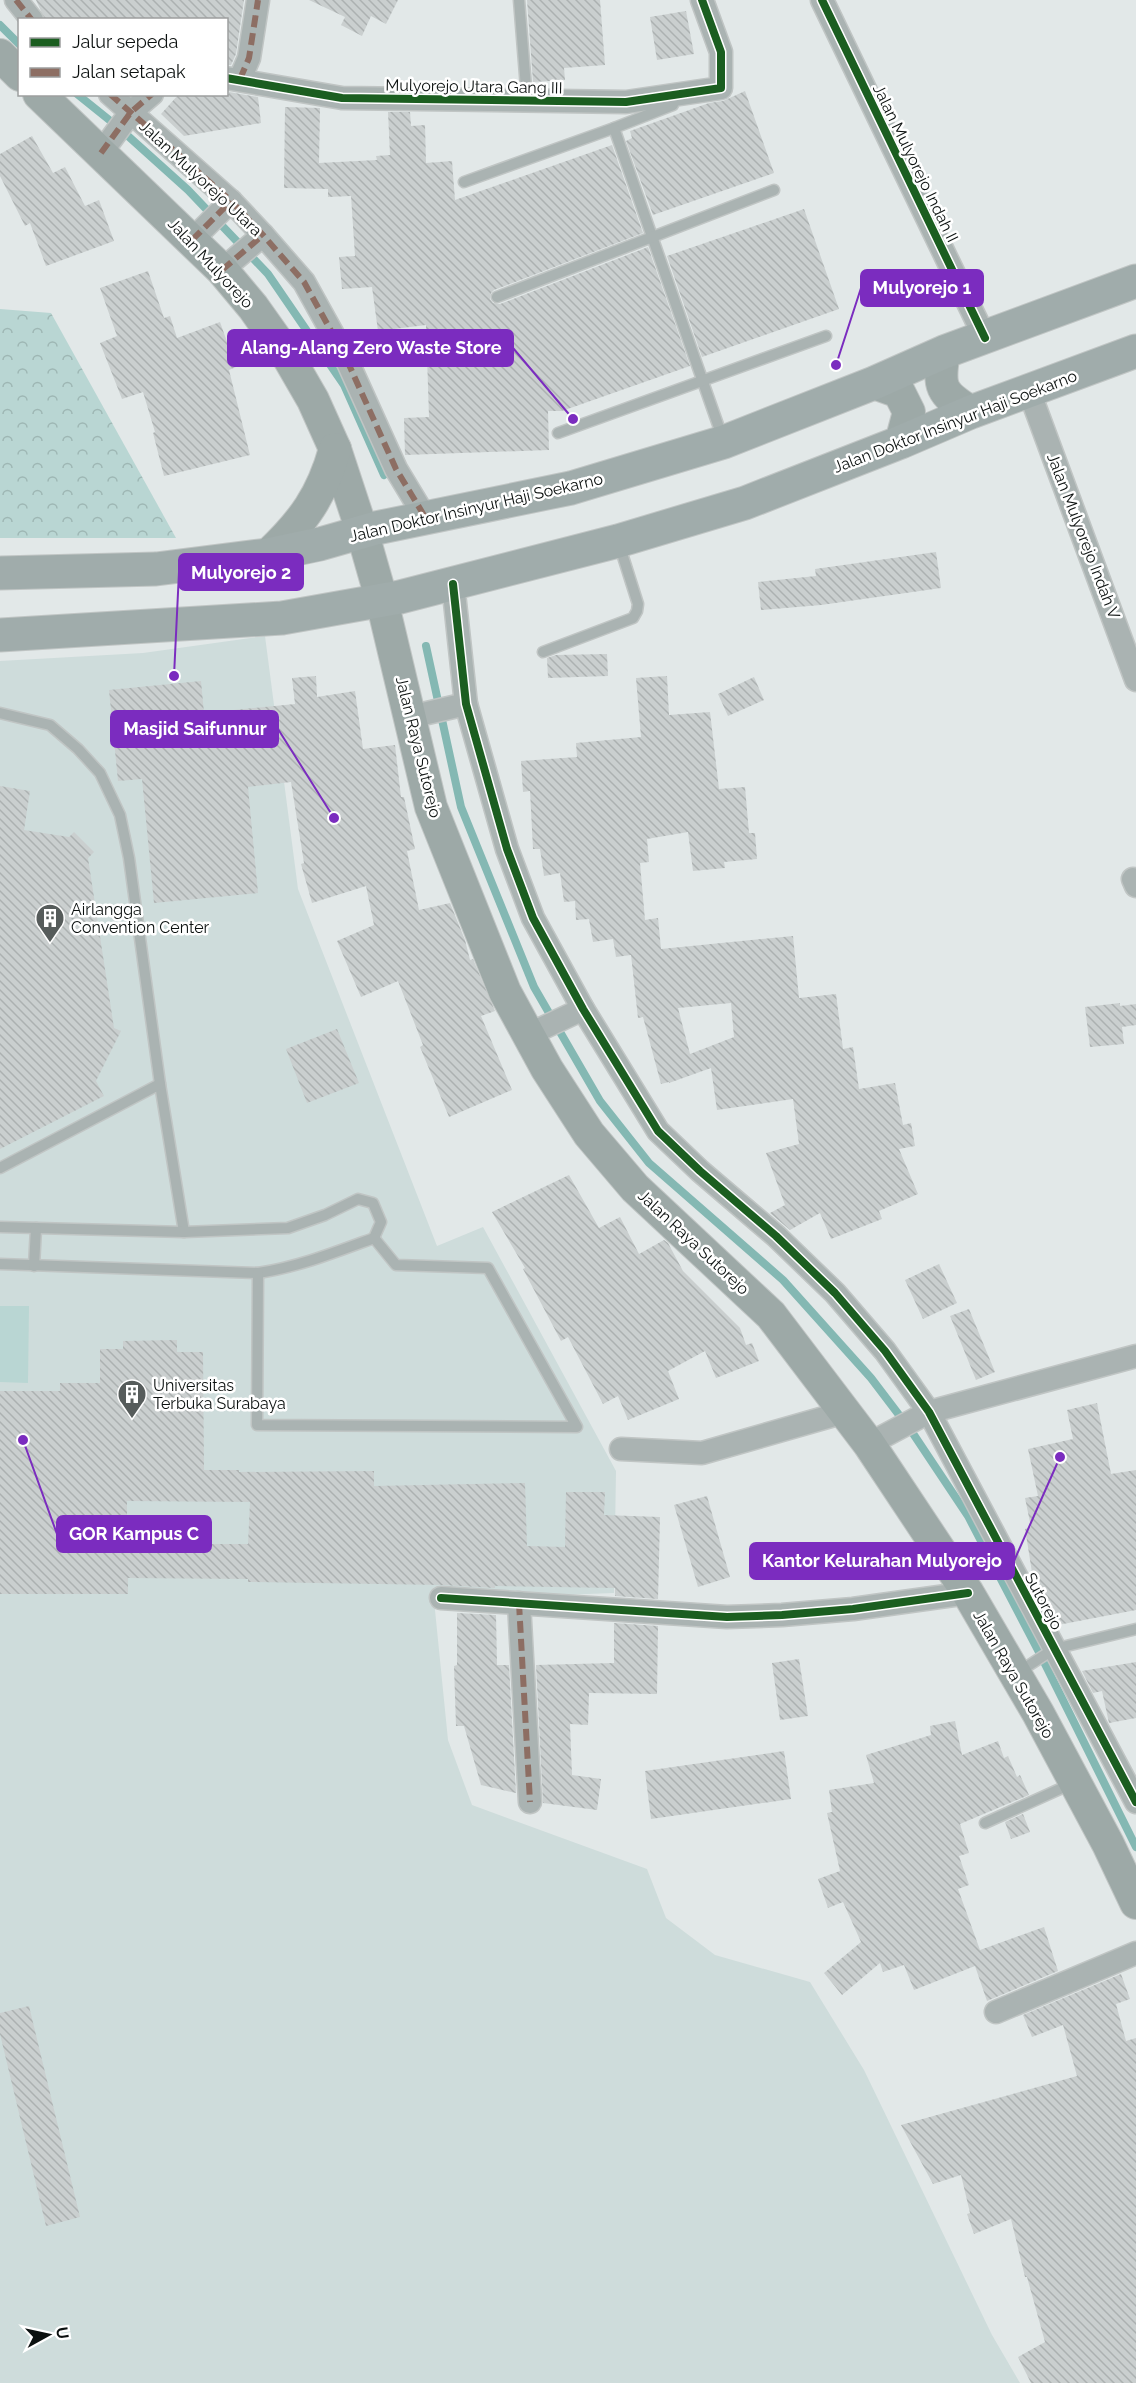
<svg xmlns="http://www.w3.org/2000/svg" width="1136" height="2383" font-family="Raleway,sans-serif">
<defs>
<pattern id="park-crowns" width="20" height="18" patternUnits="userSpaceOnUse" patternTransform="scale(1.5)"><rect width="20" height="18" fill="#b9d6d3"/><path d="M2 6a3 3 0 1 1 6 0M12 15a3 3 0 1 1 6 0" fill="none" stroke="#9eb7b4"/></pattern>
<pattern id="building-back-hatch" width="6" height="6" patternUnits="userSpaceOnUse" patternTransform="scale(1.5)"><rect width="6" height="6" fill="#cacfcf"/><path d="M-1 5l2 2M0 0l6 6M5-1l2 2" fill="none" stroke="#acb1b1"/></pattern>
</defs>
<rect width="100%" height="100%" fill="#e2e8e8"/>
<!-- built -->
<path fill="#cedcdb" d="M265,636L298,889L437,1246L483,1227L616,1471L614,1593L434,1600L448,1740L472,1805L647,1869L666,1918L715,1955L810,1982L864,2070L992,2335L1020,2383H0V661L143,653Z"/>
<!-- park -->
<path fill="url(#park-crowns)" d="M0,309L51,313L176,538H0Z"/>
<!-- pitch -->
<path fill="#b9d6d3" d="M0,1306H29L28,1383L0,1382Z"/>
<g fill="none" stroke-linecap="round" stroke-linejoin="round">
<!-- stream -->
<g stroke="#84b8b3" stroke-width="8">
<path d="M0,25L20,45"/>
<path d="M77,94L118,127L188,190L268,274L344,385L384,475"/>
<path d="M426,646L461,807L534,987L600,1101L649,1163L783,1280L871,1378L912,1432L968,1516L1041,1656L1136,1847"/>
</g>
</g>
<!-- building -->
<g fill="url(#building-back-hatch)" fill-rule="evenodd">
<path d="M36,0H244L236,54L231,65H226V20H45Z"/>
<path d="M309,0H398L386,24L371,16L362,36L341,25L345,17Z"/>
<path d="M527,0H600L605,65L564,68L565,80L533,82Z"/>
<path d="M686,11L694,54L657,60L650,17Z"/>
<path d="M745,91L774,173L653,215L626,141L632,138L630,131L709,103L723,101Z"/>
<path d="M229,92L258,97L261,123L184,136L161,114L179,94H229Z"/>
<path d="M285,107L320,108L319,163L377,160L376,156L390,155L388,112H410L411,126L425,125L426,163L452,161L455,200L612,145L643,233L494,290L491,293L490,299L493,303L500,304L648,247L690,366L562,411H548L549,450L405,455L404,418L429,417L426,325L378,331L372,287L342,289L339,257L355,256L351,196L328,197V189L284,188Z"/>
<path d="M32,136L53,173L65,167L85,206L99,200L114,241L46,266L30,223L25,226L0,176V154Z"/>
<path d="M804,209L839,309L702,357L667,256Z"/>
<path d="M148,271L164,318L170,316L177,338L220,322L236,367L229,370L250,455L164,476L153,433L155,432L143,392L122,399L100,343L117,336L100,288Z"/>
<path d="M936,552L941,588L821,605L761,610L758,582L816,576L815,569Z"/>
<path d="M607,654L608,676L548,678L547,658L556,655Z"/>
<path d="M316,676L317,697L355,691L363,749L395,745L401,797H404L415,849L407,851L419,910L450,903L465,940L470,960L473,959L495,1011L481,1016L512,1090L449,1117L420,1047L423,1045L398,981L361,997L337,941L374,925L366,886L312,903L301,864L304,863L291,782L248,787L258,893L154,903L142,779L118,781L109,690L201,681L204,713L295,704L292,678Z"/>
<path d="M667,676L669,715L710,712L719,789L745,787L749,833H755L757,859L724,862L725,868L693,871L688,832L647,839L649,862L640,863L645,920L658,918L661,949L793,936L799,998L836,994L843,1049L853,1047L859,1089L895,1083L903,1125L911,1123L915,1146L899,1149L918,1194L879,1211L882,1219L831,1239L820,1213L790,1230L770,1213L785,1205L766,1153L799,1144L793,1099L717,1110L711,1068L669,1083V1082L661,1084L643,1017L638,1018L631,955L616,957L613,939L593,942L589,919L576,920L575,901L564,902L560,873L544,876L540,849H533L530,791L523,792L521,761L577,757L576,743L641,737L636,678ZM731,1003L734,1037L690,1054L678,1008Z"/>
<path d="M754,677L764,700L728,716L718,694Z"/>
<path d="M0,786L30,791L24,830L69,837L74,832L94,852L88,858L114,1028L121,1031L96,1081L104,1096L0,1149Z"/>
<path d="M1120,1003V1006L1136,1004V1025L1122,1027L1124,1044L1090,1047L1085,1007Z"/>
<path d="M337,1029L359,1083L307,1103L286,1049Z"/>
<path d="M569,1175L599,1228L620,1217L639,1254L664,1240L668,1243L683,1271L740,1328L746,1345L752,1343L759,1361L716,1378L705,1351L668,1371L679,1399L628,1420L618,1396L603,1404L568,1337L561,1341L523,1269L525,1268L492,1212Z"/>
<path d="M939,1264L957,1303L923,1319L905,1280Z"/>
<path d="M969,1309L995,1372L976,1380L950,1316Z"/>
<path d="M177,1340V1352H203L204,1470H239V1472L374,1471V1486L525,1483L527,1546L565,1547L566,1492H605L604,1515L660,1517L658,1599L615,1596V1588L495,1586V1588L442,1585L248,1582V1579L128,1578V1594H0V1391H60V1383H100V1349H123V1341ZM127,1501L250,1502L248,1544H127Z"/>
<path d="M1097,1403L1111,1474L1136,1470V1610L1058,1625L1039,1591L1037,1580L1033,1579L1028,1547L1025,1529L1031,1527L1025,1498L1038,1496L1028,1449L1073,1439L1067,1410Z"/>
<path d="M707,1496L730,1577L698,1587L674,1505Z"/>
<path d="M457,1613L496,1615L497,1665H509L516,1793L481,1785L464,1726H456L454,1666L457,1665Z"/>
<path d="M614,1623L658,1626L657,1694L589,1693L588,1725L570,1724L572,1775L601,1779L597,1810L543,1803L536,1665L614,1663Z"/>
<path d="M799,1659L808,1716L780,1720L772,1663Z"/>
<path d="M1136,1662V1718L1109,1723L1102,1691L1093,1693L1082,1671Z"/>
<path d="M955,1721L962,1755L998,1741L1004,1758L1008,1756L1017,1777L1020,1775L1029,1795L960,1824L969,1853L959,1856L969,1885L958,1889L980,1950L1044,1927L1058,1971L987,2001L975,1966L914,1990L904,1965L883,1972L880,1963L842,1995L824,1973L861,1942L843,1902L828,1908L818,1879L840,1871L827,1813L832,1812L829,1790L874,1783L866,1755L931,1735L930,1726Z"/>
<path d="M784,1751L791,1799L651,1819L645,1771Z"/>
<path d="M1023,1814L1030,1832L1011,1839L1005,1822Z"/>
<path d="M1121,1974L1130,1999L1116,2004L1126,2041L1136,2038V2383H1031L1018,2357L1045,2342L1027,2277H1025L1011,2219L974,2234L967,2214L970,2213L961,2175L933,2184L901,2125L1077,2076L1063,2025L1032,2037L1023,2015Z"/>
<path d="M29,2006L80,2217L46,2226L0,2034V2013Z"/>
</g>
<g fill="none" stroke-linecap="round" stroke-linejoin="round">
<!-- lane casing -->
<g stroke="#c0c5c4" stroke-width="13">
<g id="lane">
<path d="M519,0L527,100"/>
<path d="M614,128L673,105"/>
<path d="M464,182L614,128L723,439"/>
<path d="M497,297L774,190"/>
<path d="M558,433L826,336"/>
<path d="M543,652L633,618L637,611L638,604L619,544"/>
<path d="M0,713L50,725L78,749L100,773L120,815L129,858L160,1084L184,1232"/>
<path d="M0,1168L160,1084"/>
<path d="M0,1227L184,1232L288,1228L325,1215L358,1199L373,1203L381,1222L374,1238C336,1252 298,1267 258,1273L0,1264"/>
<path d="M34,1266L36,1228"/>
<path d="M258,1273L257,1425L577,1427L488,1268L396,1265L374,1238"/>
<path d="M1017,1673L1054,1649L1136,1629"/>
<path d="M985,1823L1073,1783"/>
</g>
</g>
<!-- street casing -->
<g stroke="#c0c5c4" stroke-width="25">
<g id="street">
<path d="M16,0L32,20"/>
<path d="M822,0L985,338"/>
<path d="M226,78L342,98L626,102L721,88V52L702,0"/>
<path d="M240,79L249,58L258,0"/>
<path d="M110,94L231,201L263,235L304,282L345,356L396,469L425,517"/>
<path d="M101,153L131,112L152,94"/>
<path d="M192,240L231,201"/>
<path d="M222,270L263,235"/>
<path d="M1029,391L1136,680"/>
<path d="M453,584L466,704L507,849L533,918L583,1009L658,1131L700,1171L776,1236L835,1293L885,1351L929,1412L1136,1802"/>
<path d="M410,717L466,704"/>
<path d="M1133,879L1136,886"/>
<path d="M528,1035L583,1009"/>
<path d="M869,1444L929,1412L1136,1356"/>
<path d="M621,1449L702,1453L845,1412"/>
<path d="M441,1598L727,1617L782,1615L853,1609L968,1593"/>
<path d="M519,1603L530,1802"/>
<path d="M996,2012L1136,1953"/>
</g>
</g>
<!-- secondary casing -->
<g stroke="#c0c5c4" stroke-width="34">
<g id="secondary">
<path d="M0,55L20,75"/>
<path d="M39,94L222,270L253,307L287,355L313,400L335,449L362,531L382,601L431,807L505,992L547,1069L589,1134L635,1188L771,1315L869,1444L968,1593L1038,1713L1108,1844L1136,1903"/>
<path d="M944,352C938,387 940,393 971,412"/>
<path d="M874,383L899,392L909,412L901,442"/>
<path d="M268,555C303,522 322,496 335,449"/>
</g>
</g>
<!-- primary casing -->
<g stroke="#c0c5c4" stroke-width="35">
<g id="primary">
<path d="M0,573L156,569L268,555L320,544L376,528L571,488L724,442L874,383L944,352L1136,281"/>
<path d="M0,635L282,618L400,597L618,541L745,503L901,442L971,412L1136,351"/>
</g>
</g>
<!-- lane -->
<use href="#lane" stroke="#aab3b2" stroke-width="10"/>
<!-- street -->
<use href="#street" stroke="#aab3b2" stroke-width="22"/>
<!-- secondary -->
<use href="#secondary" stroke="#9da9a7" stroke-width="32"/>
<!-- primary -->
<use href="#primary" stroke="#a0acab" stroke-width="33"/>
<!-- quiet -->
<g stroke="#8d6e63" stroke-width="6" stroke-dasharray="12 6" stroke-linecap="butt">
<path d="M16,0L32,20"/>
<path d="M240,79L249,58L258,0"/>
<path d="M110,94L231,201L263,235L304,282L345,356L396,469L425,517"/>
<path d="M101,153L131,112L152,94"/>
<path d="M192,240L231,201"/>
<path d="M222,270L263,235"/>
<path d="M519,1603L530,1802"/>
</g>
<!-- cycleway casing -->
<g stroke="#fff" stroke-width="11">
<g id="cycleway">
<path d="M822,0L985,338"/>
<path d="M226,78L342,98L626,102L721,88V52L702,0"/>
<path d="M453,584L466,704L507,849L533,918L583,1009L658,1131L700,1171L776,1236L835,1293L885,1351L929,1412L1136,1802"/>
<path d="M441,1598L727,1617L782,1615L853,1609L968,1593"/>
</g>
</g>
<!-- cycleway -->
<use href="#cycleway" stroke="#1b5e20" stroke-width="8"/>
</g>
<!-- icons -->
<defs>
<g id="building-pin" transform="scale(1.5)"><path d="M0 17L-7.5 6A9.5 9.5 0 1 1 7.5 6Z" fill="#565c5b" stroke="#fff"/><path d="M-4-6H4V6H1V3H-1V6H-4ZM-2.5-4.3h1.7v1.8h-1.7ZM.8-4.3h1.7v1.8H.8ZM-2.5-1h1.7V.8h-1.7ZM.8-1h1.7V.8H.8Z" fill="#fff"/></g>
</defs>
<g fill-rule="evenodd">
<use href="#building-pin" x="50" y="918"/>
<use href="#building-pin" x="132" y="1394"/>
</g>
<g text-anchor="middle" stroke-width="5" stroke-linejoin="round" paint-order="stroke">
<!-- street labels -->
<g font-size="16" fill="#0b100f" stroke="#fff">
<text transform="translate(474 86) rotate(1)" y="6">Mulyorejo Utara Gang III</text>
<text transform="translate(916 163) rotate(64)" y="6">Jalan Mulyorejo Indah II</text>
<text transform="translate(201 178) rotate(43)" y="6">Jalan Mulyorejo Utara</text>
<text transform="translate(211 263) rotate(47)" y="6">Jalan Mulyorejo</text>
<text transform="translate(955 421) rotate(-21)" y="6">Jalan Doktor Insinyur Haji Soekarno</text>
<text transform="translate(476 507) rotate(-13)" y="6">Jalan Doktor Insinyur Haji Soekarno</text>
<text transform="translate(1084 536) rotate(69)" y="6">Jalan Mulyorejo Indah V</text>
<text transform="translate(419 747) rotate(76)" y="6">Jalan Raya Sutorejo</text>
<text transform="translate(694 1242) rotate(43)" y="6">Jalan Raya Sutorejo</text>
<text transform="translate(1044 1601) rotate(62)" y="6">Sutorejo</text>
<text transform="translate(1014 1674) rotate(60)" y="6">Jalan Raya Sutorejo</text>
</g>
<!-- poi labels -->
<g font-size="16" fill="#0b100f" stroke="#fff" text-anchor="start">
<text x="71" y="915">Airlangga<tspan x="71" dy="18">Convention Center</tspan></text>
<text x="153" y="1391">Universitas<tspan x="153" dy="18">Terbuka Surabaya</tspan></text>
</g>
</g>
<!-- callouts -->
<path fill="none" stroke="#7b2cbf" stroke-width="2" d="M836 365L861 288M573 419L513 348M174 676L179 572M334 818L278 729M23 1440L57 1534M1060 1457L1014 1561"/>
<g fill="#7b2cbf" stroke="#fff" stroke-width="2">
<circle cx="836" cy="365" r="6"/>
<circle cx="573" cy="419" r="6"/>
<circle cx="174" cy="676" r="6"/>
<circle cx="334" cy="818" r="6"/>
<circle cx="23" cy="1440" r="6"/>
<circle cx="1060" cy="1457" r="6"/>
</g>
<g fill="#7b2cbf" stroke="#7b2cbf" stroke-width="2">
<rect x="861" y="270" width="122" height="36" rx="6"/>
<rect x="228" y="330" width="285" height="36" rx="6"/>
<rect x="179" y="554" width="124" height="36" rx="6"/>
<rect x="111" y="711" width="167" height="36" rx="6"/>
<rect x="57" y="1516" width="154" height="36" rx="6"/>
<rect x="750" y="1543" width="264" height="36" rx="6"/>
</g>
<g font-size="18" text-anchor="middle" font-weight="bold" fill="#fff">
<text x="922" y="294">Mulyorejo 1</text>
<text x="371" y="354">Alang-Alang Zero Waste Store</text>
<text x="241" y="579">Mulyorejo 2</text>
<text x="195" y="735">Masjid Saifunnur</text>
<text x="134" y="1540">GOR Kampus C</text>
<text x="882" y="1567">Kantor Kelurahan Mulyorejo</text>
</g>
<!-- legend -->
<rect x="18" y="18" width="210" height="78" fill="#ffffff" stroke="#9d9f9f" stroke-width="1.5"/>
<rect x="30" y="38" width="30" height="9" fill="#1b5e20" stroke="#9d9f9f" stroke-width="1.5"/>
<text x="72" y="48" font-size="18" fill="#0b100f">Jalur sepeda</text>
<rect x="30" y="68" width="30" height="9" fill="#8d6e63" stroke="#9d9f9f" stroke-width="1.5"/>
<text x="72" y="78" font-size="18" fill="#0b100f">Jalan setapak</text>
<!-- north arrow -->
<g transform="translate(48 2335) rotate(82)" stroke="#ffffff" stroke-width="4.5" paint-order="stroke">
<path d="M0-4.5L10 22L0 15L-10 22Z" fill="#0b100f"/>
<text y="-9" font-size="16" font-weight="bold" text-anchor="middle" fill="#0b100f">U</text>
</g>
</svg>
